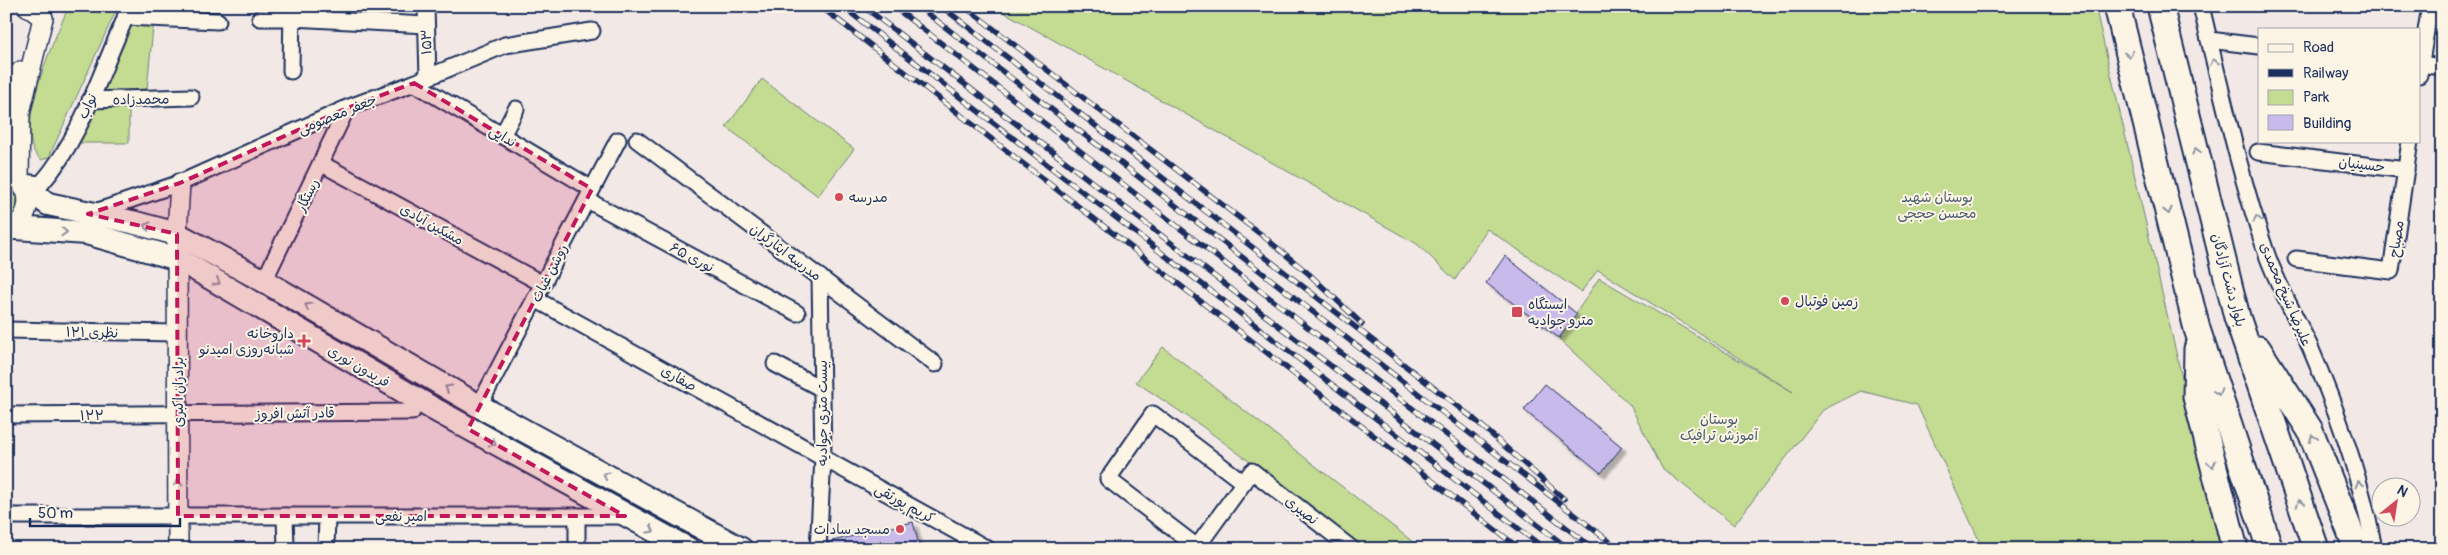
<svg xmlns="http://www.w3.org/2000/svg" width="2448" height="555" font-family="Pangolin,'Playpen Sans Arabic',sans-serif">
<defs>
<filter id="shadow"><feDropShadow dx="4.5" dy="4.5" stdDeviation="1" flood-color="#0004"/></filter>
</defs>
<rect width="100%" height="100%" fill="#f2e9e6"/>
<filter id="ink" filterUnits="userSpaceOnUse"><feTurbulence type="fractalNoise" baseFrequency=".02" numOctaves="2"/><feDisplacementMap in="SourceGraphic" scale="10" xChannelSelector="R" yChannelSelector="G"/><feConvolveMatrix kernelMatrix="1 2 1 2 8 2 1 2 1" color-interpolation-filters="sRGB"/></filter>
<g filter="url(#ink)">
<!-- green -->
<g fill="#c4db92" stroke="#708578">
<path d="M69,6H118L49,157L42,160C8,139 56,35 69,6Z"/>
<path d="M993,6H2095L2222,549H1983L1917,405L1861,391L1823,410L1734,525L1662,468L1630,405L1559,339L1599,278L1793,392L1598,270L1581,292L1487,229L1455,280L1417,244Z"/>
<path d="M131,26L153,27L147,89L103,91Z"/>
<path d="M762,79L854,149L818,196L726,127Z"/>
<path d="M129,106V143H75L93,108Z"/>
<path d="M6,187C22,198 18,211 6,223Z"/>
<path d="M1163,347L1422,549H1367L1203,427L1136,382Z"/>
</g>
<!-- building -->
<g fill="#c8baeb" stroke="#1b2f5e" filter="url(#shadow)">
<path d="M1505,256L1577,314L1559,338L1486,283Z"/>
<path d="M1545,384L1622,447L1601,473L1524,410Z"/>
<path d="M913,522L920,549H829L828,542Z"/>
</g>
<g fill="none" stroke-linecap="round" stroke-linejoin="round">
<!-- minor casing -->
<g stroke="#1b2f5e" stroke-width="19">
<g id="minor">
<path d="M426,6L428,77"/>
<path d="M2201,6C2221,89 2239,174 2267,255C2278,286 2296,317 2310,347C2337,410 2362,481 2374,549"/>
<path d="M125,17L218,21"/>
<path d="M260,18H292L426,25"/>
<path d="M2209,40L2259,46"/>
<path d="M2419,64L2442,67"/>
<path d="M291,71L292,6"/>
<path d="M2419,75L2430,6"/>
<path d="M414,83L592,189"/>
<path d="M90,100L191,97"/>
<path d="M502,136L516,109"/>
<path d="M637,140L935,364"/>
<path d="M2258,152L2406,170"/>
<path d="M322,164L543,284"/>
<path d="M22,182L41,184C85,134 102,65 131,6"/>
<path d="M587,200L797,313"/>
<path d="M92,213L180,183L347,108L414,83L505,45L592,31"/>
<path d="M2296,259L2391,271L2410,141"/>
<path d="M264,281L347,108"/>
<path d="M535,299L988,549"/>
<path d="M6,330L177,333"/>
<path d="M775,364L822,389"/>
<path d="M479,406L618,140"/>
<path d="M6,415L412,412"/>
<path d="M1244,483L1153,414L1108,479L1197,547L1252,471L1352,549"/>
<path d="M6,516H625"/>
<path d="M285,516L286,549"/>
<path d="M326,549L327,516"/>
<path d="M577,549V516"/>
<path d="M818,549L823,458L820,277"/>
</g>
</g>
<!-- tertiary casing -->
<g stroke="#1b2f5e" stroke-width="22">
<g id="tertiary">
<path d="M27,6L43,18"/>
<path d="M6,104L21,71"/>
<path d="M19,178L20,113L43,18"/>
<path d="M6,233C26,222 35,201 21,181"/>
<path d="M178,549L177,234L180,183"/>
</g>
</g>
<!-- secondary casing -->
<g stroke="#1b2f5e" stroke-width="26">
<g id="secondary">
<path d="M25,187L48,204L132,222L177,234L264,281L479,406L741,549"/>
<path d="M16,228L86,233L178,259L432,408L688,549"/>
</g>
</g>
<!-- primary casing -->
<g stroke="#1b2f5e" stroke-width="29">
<g id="primary">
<path d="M2117,6L2197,329L2270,549"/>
<path d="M2160,6L2237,317L2316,549"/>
<path d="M2197,349L2196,397L2235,549"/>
<path d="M2258,349L2310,430L2357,549"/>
</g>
</g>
<!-- minor -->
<use href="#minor" stroke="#fcf5e5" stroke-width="15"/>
<!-- tertiary -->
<use href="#tertiary" stroke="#fcf5e5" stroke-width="19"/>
<!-- secondary -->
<use href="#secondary" stroke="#fcf5e5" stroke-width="22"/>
<!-- primary -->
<use href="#primary" stroke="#fcf5e5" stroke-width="25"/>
<!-- rail casing -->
<g stroke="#1b2f5e" stroke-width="5.5">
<g id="rail">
<path d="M820,6L1520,549"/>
<path d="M842,6L1545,549"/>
<path d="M863,6L1569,549"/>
<path d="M893,6L1594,549"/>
<path d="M918,6L1619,549"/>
<path d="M941,6L1474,419L1564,499"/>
<path d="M964,6L1263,236L1309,274L1362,324"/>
</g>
</g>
<!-- rail -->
<use href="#rail" stroke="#fcf5e5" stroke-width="4" stroke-dasharray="11" stroke-linecap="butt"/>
</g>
<!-- one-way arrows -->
<defs><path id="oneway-chevron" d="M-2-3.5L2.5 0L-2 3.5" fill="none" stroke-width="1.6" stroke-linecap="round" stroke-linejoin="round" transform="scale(1.25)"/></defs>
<g stroke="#8c92a2">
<use href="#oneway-chevron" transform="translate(2129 54) rotate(76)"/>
<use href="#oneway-chevron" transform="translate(2214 62) rotate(-103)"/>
<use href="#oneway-chevron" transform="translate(2196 151) rotate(-104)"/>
<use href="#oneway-chevron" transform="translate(2168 211) rotate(76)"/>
<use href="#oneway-chevron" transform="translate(2257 219) rotate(-106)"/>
<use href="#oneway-chevron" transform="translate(147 226) rotate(-165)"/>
<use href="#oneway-chevron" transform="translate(64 232) rotate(2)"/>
<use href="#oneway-chevron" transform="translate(217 282) rotate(30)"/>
<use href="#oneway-chevron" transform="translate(308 306) rotate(-150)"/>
<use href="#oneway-chevron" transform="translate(448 388) rotate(-150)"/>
<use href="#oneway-chevron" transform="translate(2218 392) rotate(72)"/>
<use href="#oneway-chevron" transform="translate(2313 438) rotate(-112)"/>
<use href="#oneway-chevron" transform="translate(493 443) rotate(29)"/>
<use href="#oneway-chevron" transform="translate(2212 464) rotate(76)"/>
<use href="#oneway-chevron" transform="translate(606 475) rotate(-151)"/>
<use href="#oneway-chevron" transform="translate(178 483) rotate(-90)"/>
<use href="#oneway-chevron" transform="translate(2359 484) rotate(-107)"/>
<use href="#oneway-chevron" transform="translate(2300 503) rotate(-109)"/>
<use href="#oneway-chevron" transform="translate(651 530) rotate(27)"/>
</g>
</g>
<!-- marked area -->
<path fill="#c2185b" fill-opacity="0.2" stroke="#c2185b" stroke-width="4" stroke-dasharray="10 6" stroke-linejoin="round" d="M414,83L592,189L468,429L625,516H178L177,234L88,214L180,183L347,108Z"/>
<!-- markers -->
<g fill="#d1495b" stroke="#fcf5e5" stroke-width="2">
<circle cx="839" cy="197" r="5"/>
<circle cx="1785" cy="301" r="5"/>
<rect x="1511" y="306" width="12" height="12" rx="2.5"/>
<path d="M301.5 333.5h5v5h5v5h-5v5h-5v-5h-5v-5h5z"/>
<circle cx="900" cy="529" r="5"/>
</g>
<g text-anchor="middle" stroke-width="4" stroke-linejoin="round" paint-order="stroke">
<!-- street labels -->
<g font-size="14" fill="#1b2f5e" stroke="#fcf5e5">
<text transform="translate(426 42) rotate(-91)" y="5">۱۵۳</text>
<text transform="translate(141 99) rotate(-1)" y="5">محمدزاده</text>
<text transform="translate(87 106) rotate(-65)" y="5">نواب</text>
<text transform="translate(337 114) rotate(-22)" y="5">جعفر معصومی</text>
<text transform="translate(503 136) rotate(31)" y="5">ندایی</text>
<text transform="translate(2362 164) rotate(7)" y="5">حسینیان</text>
<text transform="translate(307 195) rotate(-64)" y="5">رستگار</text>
<text transform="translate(432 224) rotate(29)" y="5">مشکین آبادی</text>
<text transform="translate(2396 239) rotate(-82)" y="5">مصباح</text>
<text transform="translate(786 252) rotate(37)" y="5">مدرسه ایثارگران</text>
<text transform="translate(692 257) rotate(28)" y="5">نوری ۶۵</text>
<text transform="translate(549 273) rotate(-63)" y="5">روشن غیاث</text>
<text transform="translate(2229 280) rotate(75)" y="5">بلوار دشت آزادگان</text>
<text transform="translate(2286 294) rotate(67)" y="5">علیرضا شیخ محمدی</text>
<text transform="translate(92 332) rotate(1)" y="5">نظری ۱۲۱</text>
<text transform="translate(359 366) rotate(30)" y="5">فریدون نوری</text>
<text transform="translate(679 378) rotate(29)" y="5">صفاری</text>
<text transform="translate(178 392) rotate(-90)" y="5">برادران اکبری</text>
<text transform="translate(295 413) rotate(-1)" y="5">قادر آتش افروز</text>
<text transform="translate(822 413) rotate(-90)" y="5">بیست متری جوادیه</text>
<text transform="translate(92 415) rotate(-1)" y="5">۱۲۲</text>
<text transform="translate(905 503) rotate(29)" y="5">کریم پورتقی</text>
<text transform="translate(1302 510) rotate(38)" y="5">نصیری</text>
<text x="401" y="521">امیر نفعی</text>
</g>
<!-- poi labels -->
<g font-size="14" fill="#1b2f5e" stroke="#fcf5e5" text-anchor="start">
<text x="849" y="202">مدرسه</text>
<text x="1795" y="306">زمین فوتبال</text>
<text x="1528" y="309">ایستگاه<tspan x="1528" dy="16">مترو جوادیه</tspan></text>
<text x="294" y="338" text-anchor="end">داروخانه<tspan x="294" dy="16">شبانه‌روزی امیدنو</tspan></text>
<text x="890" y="534" text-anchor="end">مسجد سادات</text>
</g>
<!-- park labels -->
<g font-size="14" fill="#455a6b" stroke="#fcf5e5">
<text x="1937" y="202">بوستان شهید<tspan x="1937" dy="16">محسن حججی</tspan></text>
<text x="1719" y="424">بوستان<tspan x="1719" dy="16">آموزش ترافیک</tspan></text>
</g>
</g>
<!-- margin -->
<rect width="2448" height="555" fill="none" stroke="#fcf5e5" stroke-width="25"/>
<rect x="12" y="12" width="2423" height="530" fill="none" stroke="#1b2f5e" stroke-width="2" filter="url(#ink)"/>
<!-- legend -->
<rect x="2258" y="28" width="162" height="115" fill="#fcf5e5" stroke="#a2a6af"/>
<rect x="2268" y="44" width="25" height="8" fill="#fcf5e5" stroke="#a2a6af"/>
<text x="2303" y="52" font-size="15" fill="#1b2f5e">Road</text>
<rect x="2268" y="69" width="25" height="8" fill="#1b2f5e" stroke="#a2a6af"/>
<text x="2303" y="78" font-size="15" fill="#1b2f5e">Railway</text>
<rect x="2268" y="90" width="25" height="15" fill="#c4db92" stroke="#a2a6af"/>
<text x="2303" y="102" font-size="15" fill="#1b2f5e">Park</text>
<rect x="2268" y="115" width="25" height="15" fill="#c8baeb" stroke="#a2a6af"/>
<text x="2303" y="128" font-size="15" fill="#1b2f5e">Building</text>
<!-- north arrow -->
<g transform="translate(2396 502) rotate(30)"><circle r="24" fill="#fcf5e5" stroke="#a2a6af"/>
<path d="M0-4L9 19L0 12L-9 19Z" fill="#d1495b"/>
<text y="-8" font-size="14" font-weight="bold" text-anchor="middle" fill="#1b2f5e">N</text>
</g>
<!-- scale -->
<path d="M30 518v8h150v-8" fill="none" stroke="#1b2f5e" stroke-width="2.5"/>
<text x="38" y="518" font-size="15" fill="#1b2f5e" stroke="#fcf5e5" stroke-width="4" paint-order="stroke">50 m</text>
</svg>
